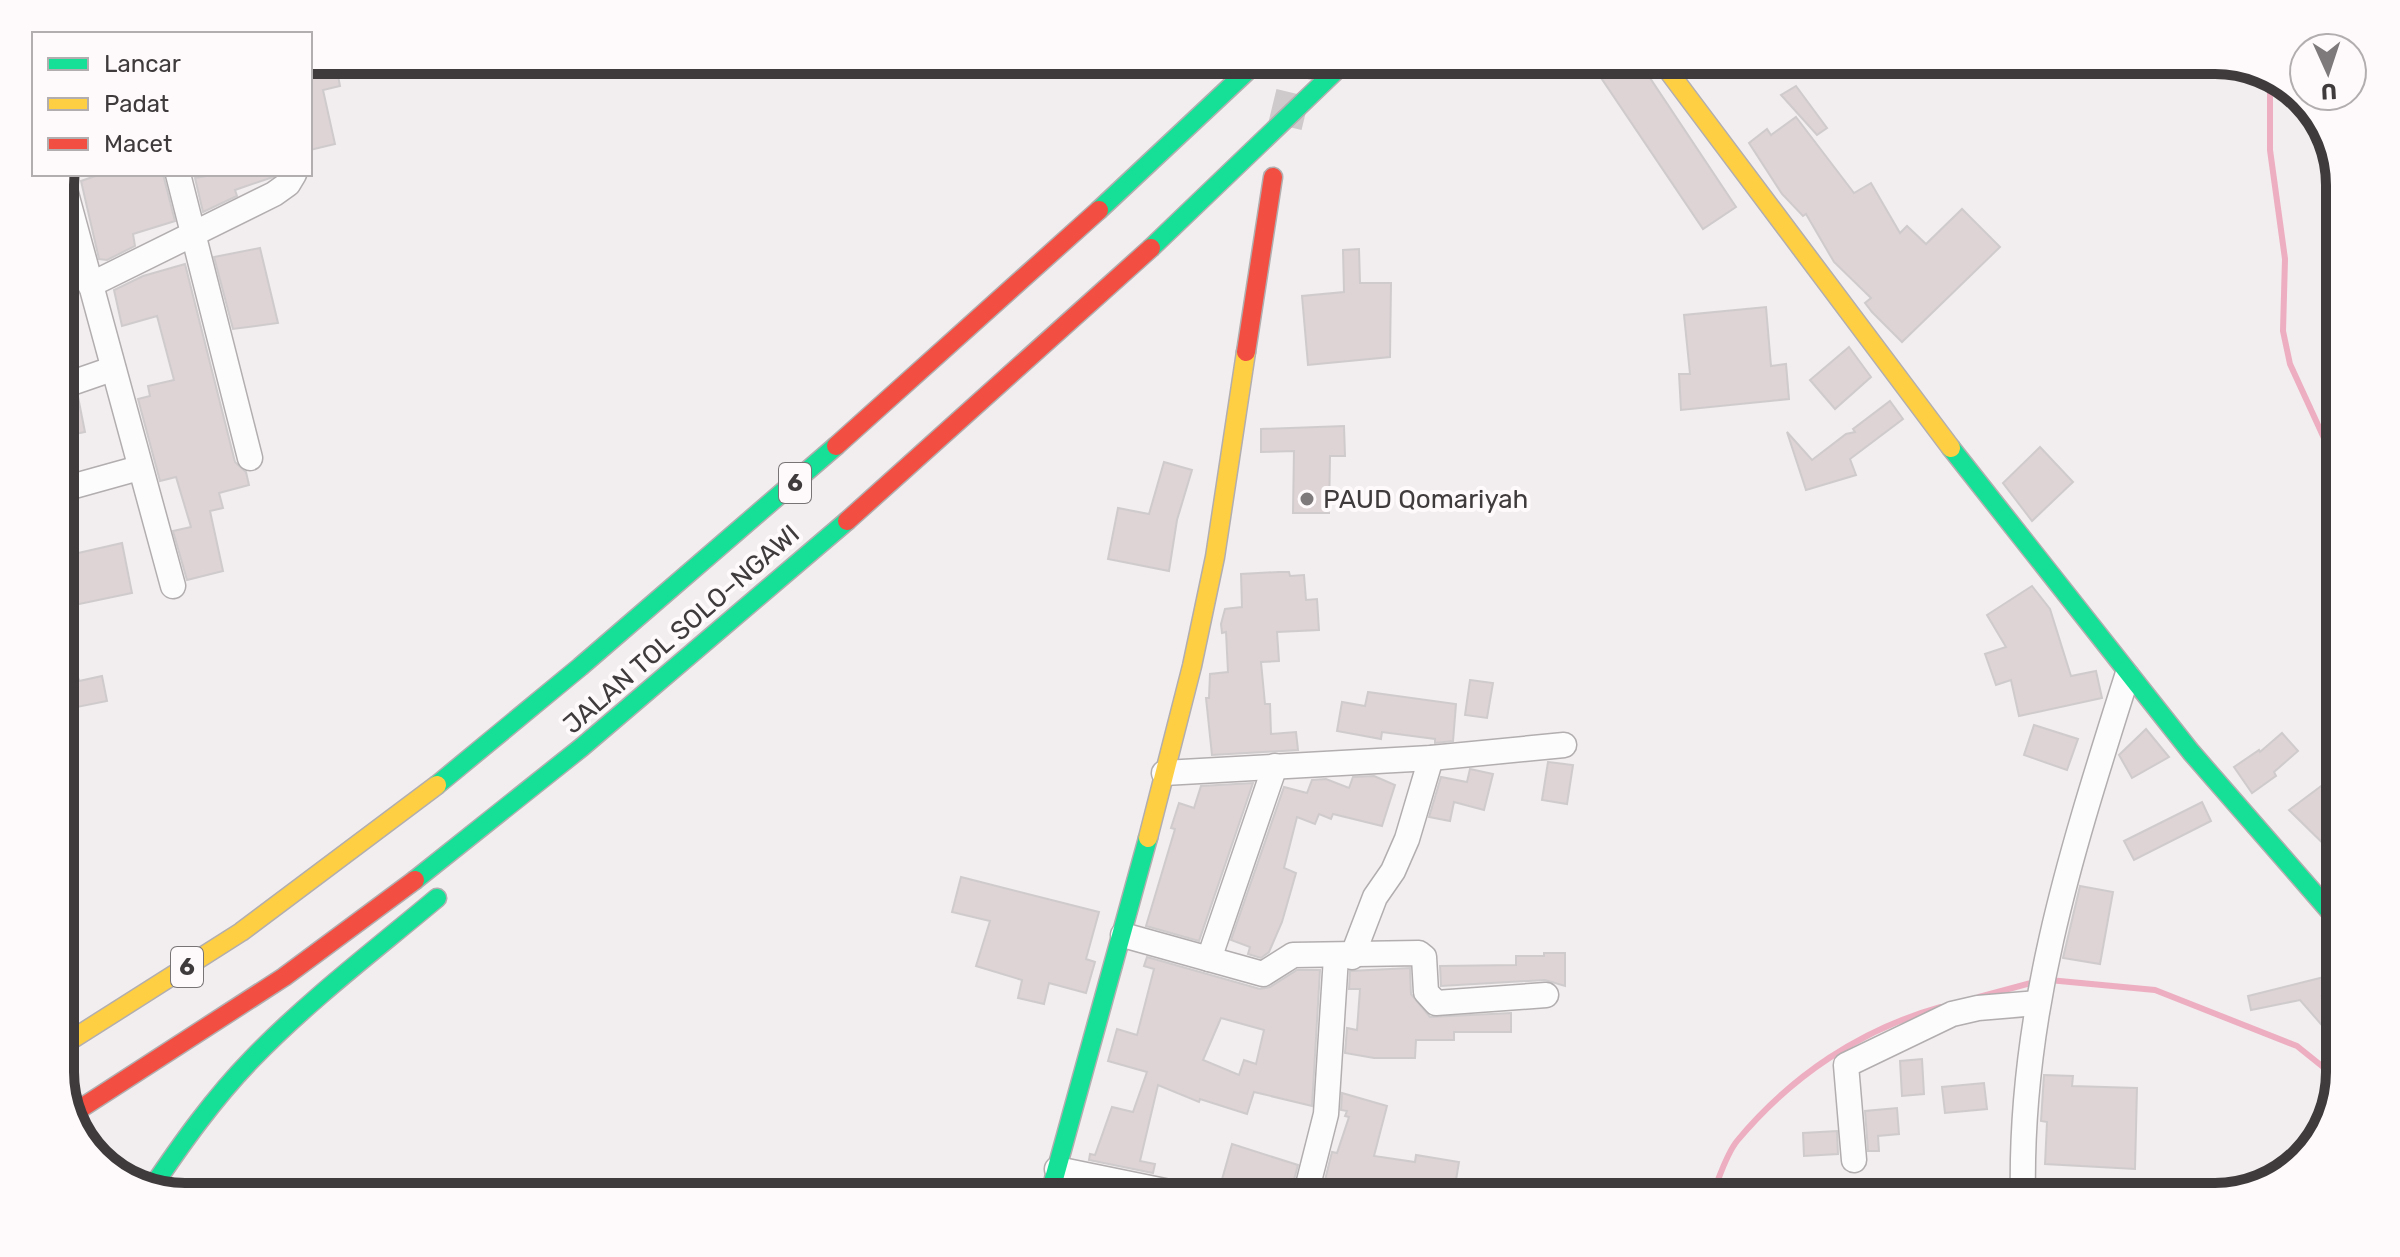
<svg xmlns="http://www.w3.org/2000/svg" width="2400" height="1257" font-family="Rubik,sans-serif">
<rect width="100%" height="100%" fill="#f2edee"/>
<g fill="none" stroke-linecap="round" stroke-linejoin="round">
<!-- stream -->
<g stroke="#ecaec0" stroke-width="6">
<path d="M2270,73V150L2285,259L2283,331L2290,364L2329,449L2340,497"/>
<path d="M2049,980L2155,990L2297,1046L2338,1079"/>
<path d="M1979,997L2038,981"/>
<path d="M1711,1197C1719,1180 1725,1156 1737,1141C1791,1076 1861,1029 1941,1007"/>
</g>
</g>
<!-- building -->
<g fill="#ded3d5" stroke="#cfcbcc" stroke-width="2" fill-rule="evenodd">
<path d="M310,60H335L340,86L323,90L335,144L310,150Z"/>
<path d="M1589,60H1638L1736,207L1703,229Z"/>
<path d="M1796,86L1827,128L1817,135L1781,95Z"/>
<path d="M1796,117L1854,193L1871,183L1900,233L1907,226L1926,244L1962,209L2000,247L1902,342L1872,312L1865,303L1871,298L1834,262L1806,214L1803,216L1782,194L1749,143L1767,129L1771,135Z"/>
<path d="M101,174H163L175,221L133,234L135,246L107,260L99,259L81,181Z"/>
<path d="M217,174H272L273,177L235,190L237,196L203,212L195,178Z"/>
<path d="M260,248L278,323L233,329L214,257Z"/>
<path d="M1359,249L1360,283H1391L1390,357L1308,365L1302,296L1344,292L1343,250Z"/>
<path d="M185,264L235,462L246,472L249,485L219,493L223,508L210,511L223,571L187,580L173,531L191,527L176,477L160,481L138,399L150,396L148,386L174,380L157,316L122,326L114,290L143,276Z"/>
<path d="M1766,307L1771,366L1786,364L1789,399L1681,410L1679,374H1690L1684,315Z"/>
<path d="M1849,347L1871,377L1835,409L1810,380Z"/>
<path d="M78,397L85,432L60,437V402Z"/>
<path d="M1890,401L1903,419L1850,459L1856,475L1806,490L1787,432L1812,460L1846,434L1855,432L1853,429Z"/>
<path d="M1344,426L1345,456H1330L1329,513H1293L1294,451L1261,452V429Z"/>
<path d="M2040,447L2073,482L2032,521L2003,483Z"/>
<path d="M1164,462L1192,470L1177,520L1169,571L1108,559L1118,508L1149,514Z"/>
<path d="M122,543L132,593L60,608V574L68,572L65,556Z"/>
<path d="M1279,572H1289L1290,576L1304,575L1306,600L1317,599L1319,630L1277,632L1279,661L1261,662L1265,704H1270L1271,734L1296,732L1298,750L1212,755L1206,698H1209L1210,674L1228,672L1226,632L1222,633L1221,624L1225,609L1242,607L1241,574Z"/>
<path d="M2032,586L2050,609L2071,676L2096,671L2102,698L2019,716L2011,680L1996,685L1985,654L2006,647L1987,615Z"/>
<path d="M66,631L79,681L102,676L107,701L72,708L66,703L60,676V632Z"/>
<path d="M1470,680L1493,683L1487,718L1465,715Z"/>
<path d="M1368,692L1456,704L1453,741L1435,743V739L1382,732L1381,739L1337,731L1342,702L1365,706Z"/>
<path d="M2034,725L2078,739L2067,770L2024,755Z"/>
<path d="M2146,729L2169,757L2132,778L2119,755Z"/>
<path d="M2282,733L2298,751L2274,772L2276,776L2252,793L2234,767L2259,750L2260,752Z"/>
<path d="M1548,762L1573,765L1567,804L1542,800Z"/>
<path d="M1470,769L1493,774L1484,810L1454,802L1450,821L1429,817L1441,777L1467,782Z"/>
<path d="M2340,772V860L2289,810Z"/>
<path d="M1374,776L1395,785L1382,826L1333,814L1331,819L1319,814L1315,824L1297,817L1284,868L1296,873L1282,922L1269,952L1261,958L1248,954L1250,947L1231,940L1284,787L1307,793L1312,780L1326,779L1349,788L1353,777Z"/>
<path d="M1253,783L1199,941L1146,926L1175,829L1171,828L1179,803L1194,808L1201,786Z"/>
<path d="M2202,802L2211,821L2134,860L2124,841Z"/>
<path d="M961,877L1099,912L1086,959L1095,962L1086,993L1049,983L1044,1004L1018,998L1022,980L976,966L990,921L952,912Z"/>
<path d="M2080,886L2113,892L2100,964L2063,958Z"/>
<path d="M1544,953H1565V986L1545,980L1441,986L1440,966L1516,965V956H1544Z"/>
<path d="M1147,957L1260,989L1270,987L1297,970H1320L1312,1106L1254,1092L1247,1114L1200,1099L1199,1102L1158,1085L1140,1161L1155,1164L1153,1173L1089,1160L1090,1154L1095,1155L1112,1107L1133,1112L1147,1072L1108,1061L1117,1029L1137,1035L1154,969L1144,966ZM1221,1018L1264,1030L1256,1064L1244,1060L1239,1075L1203,1060Z"/>
<path d="M1410,968L1411,994L1430,1017L1511,1013V1032H1454V1040H1416L1415,1058H1374L1345,1053L1347,1028L1357,1030L1360,989H1349L1350,971Z"/>
<path d="M2332,975L2338,992L2322,996L2340,1016V1046L2300,1000L2251,1010L2248,996Z"/>
<path d="M1922,1059L1924,1094L1902,1096L1900,1061Z"/>
<path d="M2044,1075L2073,1076L2072,1086L2137,1088L2135,1169L2045,1164L2047,1122L2041,1121Z"/>
<path d="M1984,1083L1987,1109L1945,1113L1942,1087Z"/>
<path d="M1342,1093L1387,1106L1374,1156L1415,1162L1416,1155L1459,1162L1456,1180L1496,1194V1197L1321,1196L1332,1152L1337,1153L1349,1117L1345,1116L1347,1111L1341,1110Z"/>
<path d="M1897,1108L1899,1134L1878,1136L1879,1151H1868L1865,1111Z"/>
<path d="M1837,1131L1838,1154L1804,1156L1803,1133Z"/>
<path d="M1232,1144L1298,1165L1290,1195L1244,1179L1239,1196L1219,1190Z"/>
</g>
<g fill="none" stroke-linecap="round" stroke-linejoin="round">
<!-- secondary-tunnel -->
<path stroke="#cec9ca" stroke-width="34" stroke-dasharray="34 17" stroke-linecap="butt" d="M1285,126L1301,60"/>
<!-- street casing -->
<g stroke="#b2aeaf" stroke-width="27">
<g id="street">
<path d="M178,174L250,458"/>
<path d="M61,175L173,586"/>
<path d="M90,285L274,194L288,184L294,174"/>
<path d="M60,387L112,369"/>
<path d="M60,490L139,468"/>
<path d="M60,716L65,732"/>
<path d="M1164,773L1431,758L1564,745"/>
<path d="M1123,935L1263,974L1293,955L1419,953L1424,957L1426,992L1436,1003L1546,995"/>
<path d="M1352,957L1375,897L1393,871L1407,839L1431,758"/>
<path d="M1209,959L1275,766"/>
<path d="M1854,1160L1846,1065L1952,1014L1978,1008L2038,1003"/>
<path d="M1057,1169L1194,1197"/>
<path d="M1305,1197L1326,1114L1336,957"/>
<path d="M2023,1197C2019,1012 2072,850 2127,676"/>
</g>
</g>
<!-- fast casing -->
<g stroke="#b2aeaf" stroke-width="21">
<g id="fast">
<path d="M1099,210L1259,60"/>
<path d="M1151,248L1347,60"/>
<path d="M1951,448L2191,752L2340,923"/>
<path d="M437,785L580,667L836,446"/>
<path d="M415,880L582,747L847,521"/>
<path d="M151,1189C182,1143 214,1098 252,1059C309,1000 375,950 437,898"/>
<path d="M1049,1197L1148,838"/>
</g>
</g>
<!-- slow casing -->
<g stroke="#b2aeaf" stroke-width="21">
<g id="slow">
<path d="M1660,60L1951,448"/>
<path d="M1148,838L1192,666L1215,557L1246,352"/>
<path d="M60,1047L241,932L437,785"/>
</g>
</g>
<!-- jam casing -->
<g stroke="#b2aeaf" stroke-width="21">
<g id="jam">
<path d="M1246,352L1273,177"/>
<path d="M836,446L1099,210"/>
<path d="M847,521L1151,248"/>
<path d="M72,1114L284,977L415,880"/>
</g>
</g>
<!-- street -->
<use href="#street" stroke="#fdfcfc" stroke-width="24"/>
<!-- fast -->
<use href="#fast" stroke="#16e098" stroke-width="18"/>
<!-- slow -->
<use href="#slow" stroke="#ffcf43" stroke-width="18"/>
<!-- jam -->
<use href="#jam" stroke="#f24e42" stroke-width="18"/>
</g>
<!-- markers -->
<circle fill="#7e797a" stroke="#fefafb" stroke-width="3" cx="1307" cy="499" r="8"/>
<g text-anchor="middle" stroke-width="8" stroke-linejoin="round" paint-order="stroke">
<!-- shield labels -->
<g fill="#fefafb" stroke="#787475" stroke-width="2">
<rect x="779" y="463" width="32" height="40" rx="6"/>
<rect x="171" y="947" width="32" height="40" rx="6"/>
</g>
<g font-size="24" font-weight="bold" fill="#3f3b3c">
<text x="795" y="491">6</text>
<text x="187" y="975">6</text>
</g>
<!-- poi labels -->
<g font-size="26" fill="#3f3b3c" stroke="#fefafb" text-anchor="start">
<text x="1323" y="508">PAUD Qomariyah</text>
</g>
<!-- street labels -->
<g font-size="26" fill="#3f3b3c" stroke="#fefafb">
<text transform="translate(681 629) rotate(-41)" y="9">JALAN TOL SOLO–NGAWI</text>
</g>
</g>
<!-- crop -->
<path d="M0 0H2400V1257H0ZM185 74H2215A111 111 0 0 1 2326 185V1072A111 111 0 0 1 2215 1183H185A111 111 0 0 1 74 1072V185A111 111 0 0 1 185 74Z" fill="#fefafb" fill-rule="evenodd"/>
<path fill="none" stroke="#3f3b3c" stroke-width="10" d="M185 74H2215A111 111 0 0 1 2326 185V1072A111 111 0 0 1 2215 1183H185A111 111 0 0 1 74 1072V185A111 111 0 0 1 185 74Z"/>
<!-- legend -->
<rect x="32" y="32" width="280" height="144" fill="#fefafb" stroke="#b2aeaf" stroke-width="2"/>
<rect x="48" y="58" width="40" height="12" fill="#16e098" stroke="#b2aeaf" stroke-width="2"/>
<text x="104" y="72" font-size="24" fill="#3f3b3c">Lancar</text>
<rect x="48" y="98" width="40" height="12" fill="#ffcf43" stroke="#b2aeaf" stroke-width="2"/>
<text x="104" y="112" font-size="24" fill="#3f3b3c">Padat</text>
<rect x="48" y="138" width="40" height="12" fill="#f24e42" stroke="#b2aeaf" stroke-width="2"/>
<text x="104" y="152" font-size="24" fill="#3f3b3c">Macet</text>
<!-- north arrow -->
<g transform="translate(2328 72) rotate(177)"><circle r="38" fill="#fefafb" stroke="#b2aeaf" stroke-width="2"/>
<path d="M0-6L14 30L0 20L-14 30Z" fill="#7e797a"/>
<text y="-12" font-size="22" font-weight="bold" text-anchor="middle" fill="#3f3b3c">U</text>
</g>
</svg>
